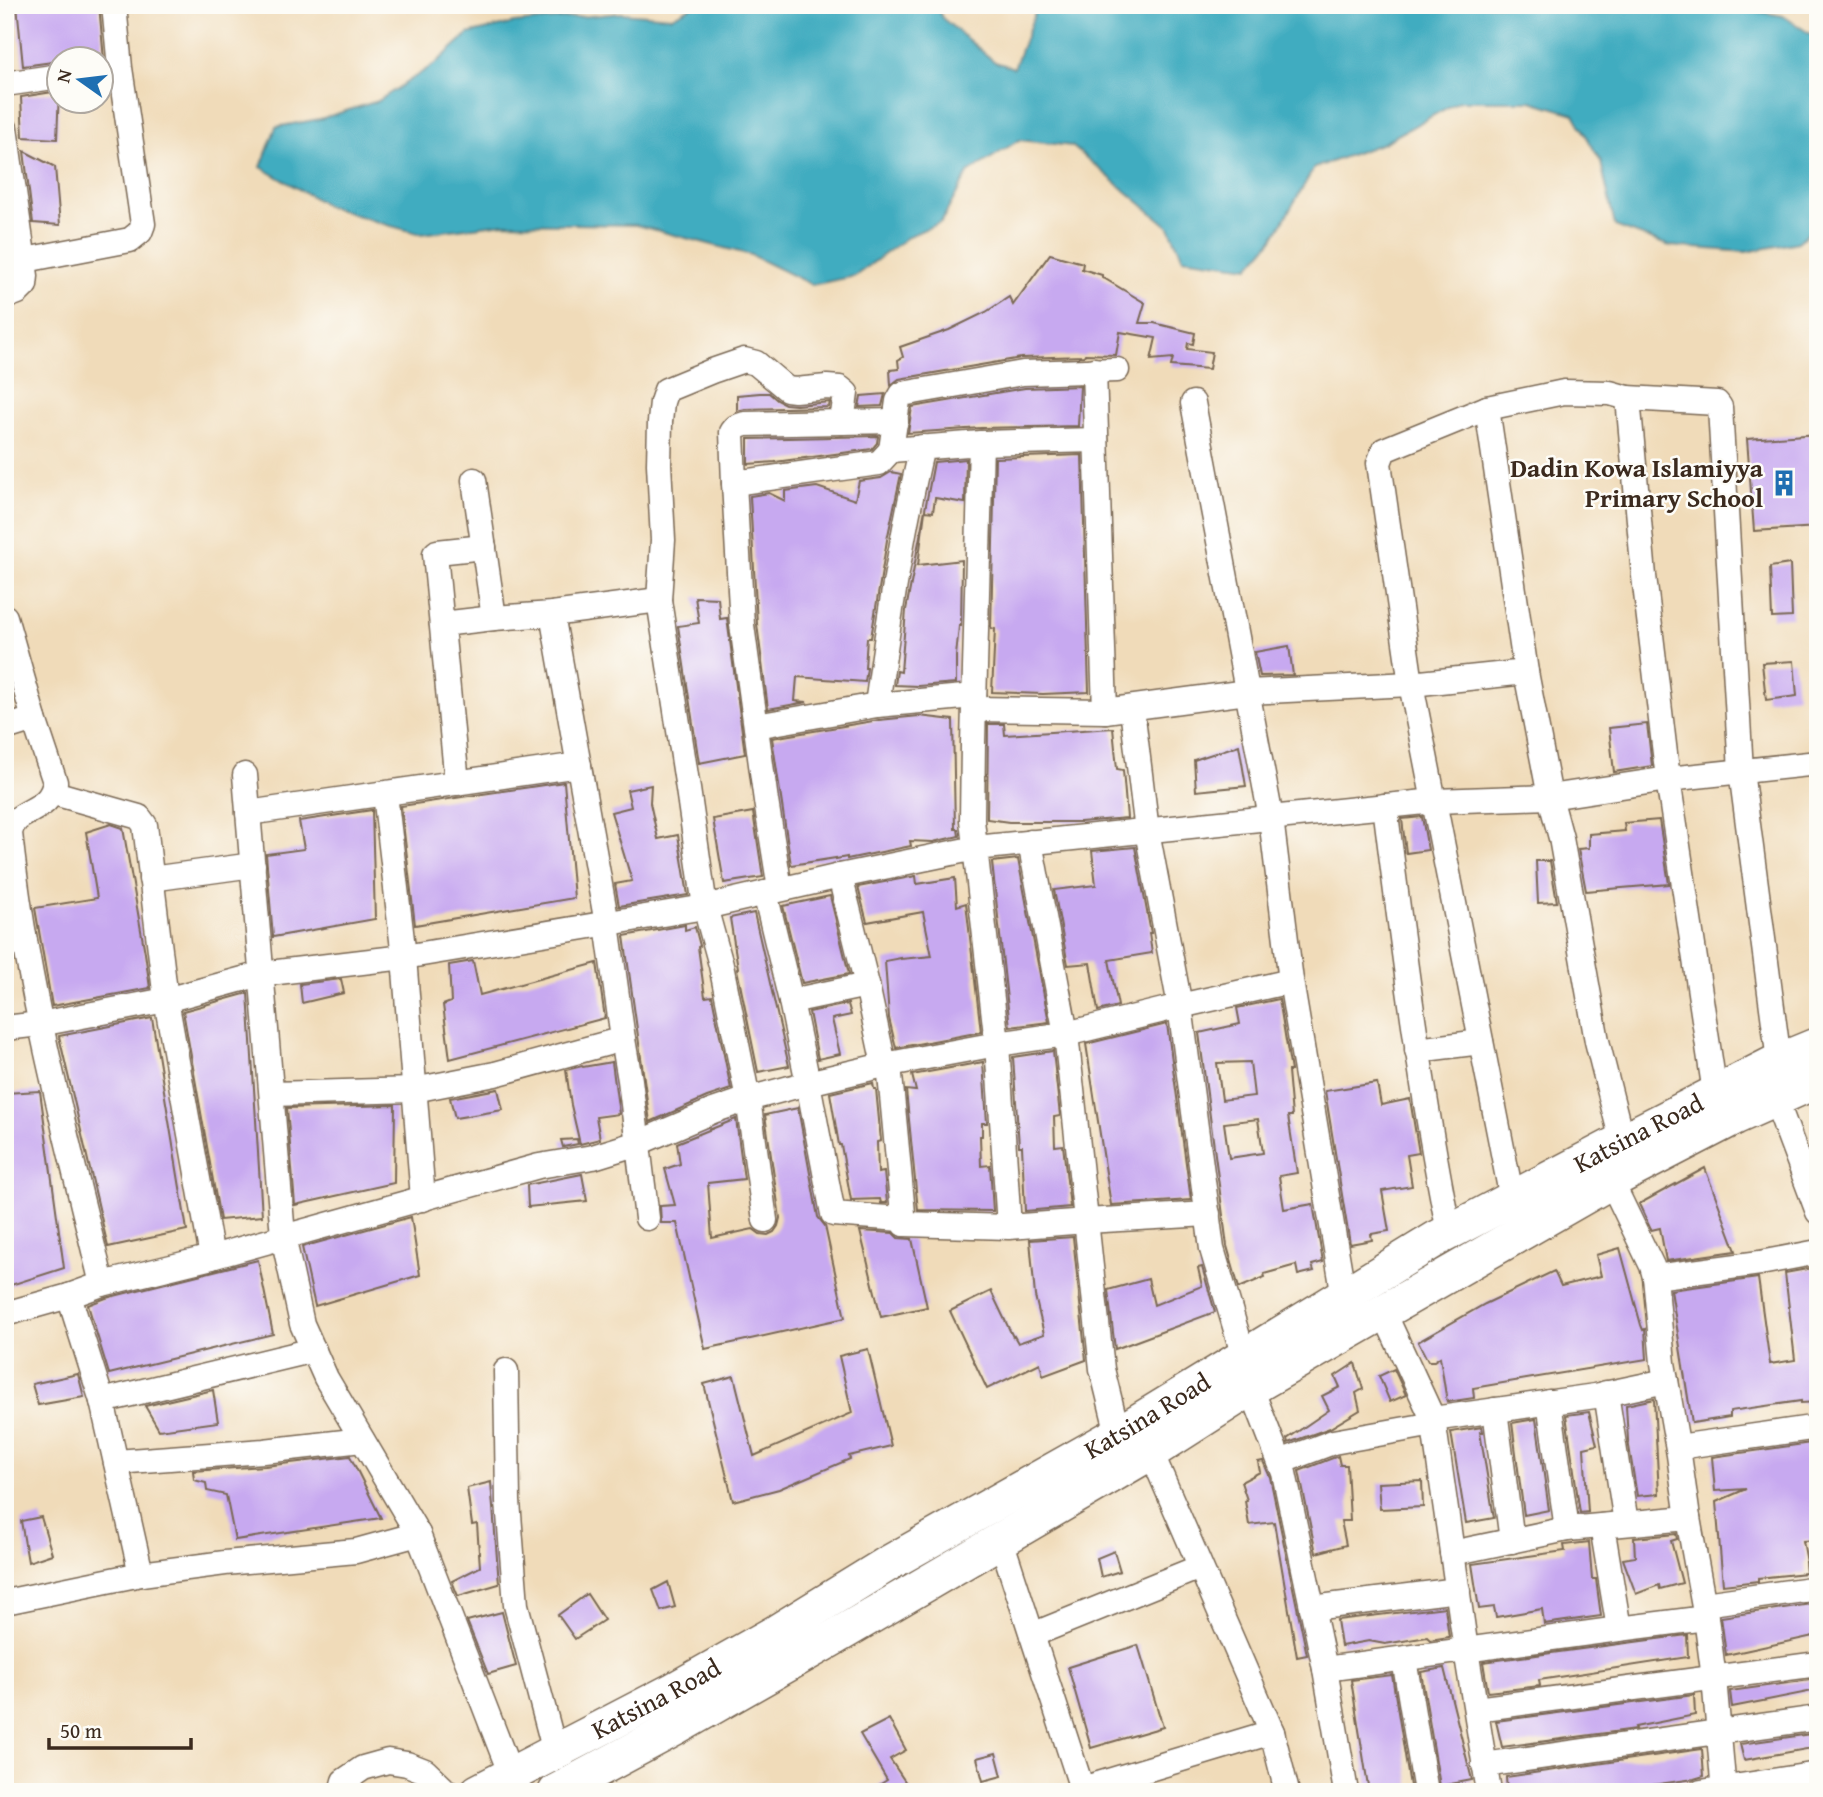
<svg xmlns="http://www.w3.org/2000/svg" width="1823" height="1797" font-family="'Gentium Book Plus',serif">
<rect width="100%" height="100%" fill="#fdfcf7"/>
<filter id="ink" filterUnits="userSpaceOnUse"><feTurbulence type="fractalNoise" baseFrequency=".0143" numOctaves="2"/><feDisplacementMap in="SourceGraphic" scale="14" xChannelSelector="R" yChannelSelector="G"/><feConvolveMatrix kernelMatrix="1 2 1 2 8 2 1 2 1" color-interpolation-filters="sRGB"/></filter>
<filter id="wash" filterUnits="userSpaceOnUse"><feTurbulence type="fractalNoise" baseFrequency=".00686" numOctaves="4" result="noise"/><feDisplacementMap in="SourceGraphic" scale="28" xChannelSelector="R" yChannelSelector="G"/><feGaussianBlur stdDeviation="1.57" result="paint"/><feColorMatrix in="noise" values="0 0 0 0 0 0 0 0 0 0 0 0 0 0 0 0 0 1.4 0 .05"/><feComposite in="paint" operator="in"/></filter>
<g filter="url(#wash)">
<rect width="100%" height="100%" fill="#f0dbb9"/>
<!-- water -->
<path fill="#41acc0" stroke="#3e6b6f" stroke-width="2" d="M695,5H936L942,18L995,62L1014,68L1038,5H1737L1740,8L1783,16L1818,39V224L1798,242L1746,252L1670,246L1615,226L1601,162L1574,114L1531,101H1459L1383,143L1314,168L1273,239L1249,267L1183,258L1169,227L1072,146L1019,140L968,173L941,222L909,236L855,276L812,285L751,255L636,225L504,223L421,234L384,224L328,206L261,167L276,127L320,119L378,101L436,63L468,34L514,23L622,13L672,17Z"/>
<g id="blocks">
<!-- building -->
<g fill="#c7a9f0" fill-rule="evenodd">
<path d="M17,5H99L104,60H60V61L23,66Z"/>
<path d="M59,91L57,139L23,137L21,97Z"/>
<path d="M24,151L55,167L60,225L33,223Z"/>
<path d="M1050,254L1083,263L1082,269L1102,275V277L1145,303L1139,323H1154L1195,333L1193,344L1188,343L1187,349L1212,352L1209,369L1171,366L1173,358L1151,360L1156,338L1120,332L1116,355L1085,354L1084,356L1021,358L899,379L891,385L890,370L899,369L898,360L903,357L900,347L949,330L986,312L1009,297L1013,305Z"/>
<path d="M1080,386L1078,426L981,428L908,433L912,407L1025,388Z"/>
<path d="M760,393H769L777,400L785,404L796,405L830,402L829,407L745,409L737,411V395Z"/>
<path d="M885,394L882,406L859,407L861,396Z"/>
<path d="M1818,434V527L1754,531L1747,439Z"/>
<path d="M878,436L877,443L872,449L775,462L748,464V439Z"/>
<path d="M1082,455L1089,692L1043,694L992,692L995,629L991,628L995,458Z"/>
<path d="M966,459L965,503L935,498L933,512L925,511L918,565L962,560L961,626H959L956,656V683L918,686L895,685L897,671L901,672L906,610L934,462Z"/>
<path d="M891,472L901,474L887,540L871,638H867L865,668H867L865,682L797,677L795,701L807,702L768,709L757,624L750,496L769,493L785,501V491L817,487L855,500L859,481L881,478Z"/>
<path d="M1790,564L1792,617L1772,618L1770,567Z"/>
<path d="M695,597L718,598L720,619L727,618L745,754L699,763L678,626L699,623Z"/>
<path d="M1289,646L1293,675L1260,676L1255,652Z"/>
<path d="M1794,661L1797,696L1766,700L1762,663Z"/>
<path d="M919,716L953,720L955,829H958L959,836L933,842L910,841L911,846L847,859V857L836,859V858L791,865L772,738L879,720Z"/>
<path d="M988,724H1004L1005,735L1113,728L1117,769L1123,770L1127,818L1080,822H1009L987,819Z"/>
<path d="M1647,724L1652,766L1614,772L1609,728Z"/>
<path d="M1239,745L1246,786L1196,791L1194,760Z"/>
<path d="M564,782L574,898L415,925L401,806Z"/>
<path d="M651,785L650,803L658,839L678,835L688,895L619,906L615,884L632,881L611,812L631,807L627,790Z"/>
<path d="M372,810L375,919L273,937L266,854L304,849L299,821Z"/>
<path d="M753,812L763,877L724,883L713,819Z"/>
<path d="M1422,817L1428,850L1406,853L1402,819Z"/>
<path d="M1659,820L1669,884L1586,891L1578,849L1589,848V834L1625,831L1624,823Z"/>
<path d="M111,824L123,828L145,953L150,988L52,1006L35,908L97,898L86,832Z"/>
<path d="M1135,847L1151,933H1149L1152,953L1109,960L1118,1006L1098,1011L1090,963L1068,965L1054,890L1096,885L1092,851Z"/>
<path d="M1018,859L1049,1022L1010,1027L992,862Z"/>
<path d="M1536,861H1550L1557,902L1538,903Z"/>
<path d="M916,876L917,884L955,878L957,906L966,903L981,1032L896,1048L889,1018L885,961L901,958V959L932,956L923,912L867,922L858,887Z"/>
<path d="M830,896L849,974L802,983L783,906Z"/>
<path d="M754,913L789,1066L758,1072L737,969L738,968L730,918Z"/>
<path d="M685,925V930L695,927L700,946L698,947L705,997L712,996L731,1089L707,1097L650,1122L624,936Z"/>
<path d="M473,961L480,995L597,963L605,1018L450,1059L443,1005L451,1002L449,965Z"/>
<path d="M341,979L344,993L302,1003L300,984Z"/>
<path d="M248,993L262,1216L220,1220L183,1011Z"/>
<path d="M1279,999L1291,1071H1288L1292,1116H1288L1297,1173L1279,1176L1284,1209L1313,1204L1323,1262L1312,1265L1314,1271L1298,1275L1296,1265L1264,1274L1265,1277L1239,1288L1227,1246L1199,1033L1240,1024L1237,1008ZM1250,1062L1254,1096L1222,1100L1217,1063ZM1258,1119L1263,1153L1229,1158L1224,1123Z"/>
<path d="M848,1004L851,1015L832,1019L840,1054L818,1059L809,1012Z"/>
<path d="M152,1018L187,1230L108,1247L59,1036Z"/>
<path d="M1167,1024L1191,1200L1111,1205L1086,1044Z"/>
<path d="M1053,1051L1060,1116L1054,1117L1055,1146L1063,1145L1070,1207L1025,1211L1022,1146H1019L1013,1057Z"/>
<path d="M612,1062L619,1114L596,1117L600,1139L580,1144L571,1105L566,1070L582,1066L583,1067Z"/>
<path d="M983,1062L987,1123H982V1136H980L981,1166L990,1165L993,1211L918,1210L906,1090L916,1091L912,1075Z"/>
<path d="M873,1083L874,1089H876L881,1141L877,1142L878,1173L884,1172L887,1203H881L880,1199L851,1200L841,1145H839L830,1093Z"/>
<path d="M1377,1083L1381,1105L1410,1099L1419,1153L1407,1155L1412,1186L1382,1191L1389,1231L1371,1234L1372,1240L1350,1244L1325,1091Z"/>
<path d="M498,1089L503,1110L455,1118L450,1098Z"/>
<path d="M40,1091L64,1268L5,1287V1093Z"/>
<path d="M395,1105L394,1183L295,1205L287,1108Z"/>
<path d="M798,1108L818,1217L825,1226L845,1318L705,1349L677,1223H661L660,1206L675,1205L665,1169L680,1164L677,1143L736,1119L744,1179L708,1183L712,1238L753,1229L760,1234L768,1235L774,1232L778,1226L780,1218L765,1115Z"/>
<path d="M577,1139L578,1144L563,1147L561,1140Z"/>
<path d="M1705,1168L1736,1251L1666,1261L1660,1228L1651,1230L1639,1204Z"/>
<path d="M582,1174L587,1201L528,1207L527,1185Z"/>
<path d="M411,1217L420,1275L315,1306L302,1247Z"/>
<path d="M860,1231L893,1233L898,1238L912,1239L927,1307L881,1317Z"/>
<path d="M1073,1237L1086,1360L1043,1376L1040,1363L987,1389L950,1311L991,1291L1013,1337L1014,1336L1018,1343L1044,1334L1035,1296L1030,1240Z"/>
<path d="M1620,1248L1641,1325L1643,1330L1645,1329L1647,1359L1473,1388L1474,1398L1447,1402L1440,1357L1434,1361H1428L1418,1342L1485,1304L1554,1271L1561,1286L1601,1276L1596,1255Z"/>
<path d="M258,1260L273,1334L109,1374L88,1305L106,1298Z"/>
<path d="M1202,1267L1215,1312L1115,1349L1108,1290L1148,1279L1154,1305L1202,1286L1198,1268Z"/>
<path d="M1818,1267V1402L1801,1403V1401L1730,1411V1417L1692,1423L1671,1290L1758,1278L1770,1364L1795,1360L1785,1273Z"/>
<path d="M868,1349L891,1446L849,1456L850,1459L779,1489L733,1501L704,1384L734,1376L754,1456L852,1413L839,1356Z"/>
<path d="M1355,1363L1363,1389L1356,1393L1360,1410L1330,1428L1288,1443L1287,1439L1329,1410L1322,1396L1340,1387L1335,1376Z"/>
<path d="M1394,1369L1406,1395L1390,1402L1379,1376Z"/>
<path d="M78,1374L84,1397L38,1405L32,1384Z"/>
<path d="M213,1390L218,1422L159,1430L145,1406Z"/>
<path d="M1654,1399L1659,1494L1637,1496L1628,1440L1626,1405Z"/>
<path d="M1589,1412L1597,1445L1584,1448L1588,1512L1580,1513L1566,1415Z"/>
<path d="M1536,1419L1549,1510L1524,1515L1512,1423Z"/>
<path d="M1482,1427L1483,1432H1480L1494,1518L1466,1523L1451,1432Z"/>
<path d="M1818,1442V1540L1803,1541L1807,1562H1805L1806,1573L1758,1578V1581L1723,1585L1716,1502L1746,1489L1715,1491L1712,1457Z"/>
<path d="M350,1456L381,1518L235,1540L226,1495L207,1491L206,1483L194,1480L193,1471L265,1466Z"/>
<path d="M1338,1456L1340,1465H1347L1350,1521H1341L1346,1545L1316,1553L1299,1471Z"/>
<path d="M1263,1461L1270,1477L1307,1655L1297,1657L1274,1522L1249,1525L1245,1501L1247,1500L1241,1482L1260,1472L1258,1462Z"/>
<path d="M1422,1481L1423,1507L1380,1509L1378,1483Z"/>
<path d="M491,1482L499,1584L458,1596L452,1581L480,1567L477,1524L472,1525L467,1488Z"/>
<path d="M41,1517L52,1554L28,1562L21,1521Z"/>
<path d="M1676,1534L1677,1539L1671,1541L1682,1583L1660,1589L1659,1585L1636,1594L1623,1559L1635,1557L1634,1538Z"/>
<path d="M1589,1542L1592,1579H1596L1601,1616L1544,1624L1542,1609L1496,1617L1494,1607L1479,1609L1472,1564L1565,1551L1564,1545Z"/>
<path d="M1114,1551L1120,1571L1101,1577L1097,1558Z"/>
<path d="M668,1582L675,1607L661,1611L653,1590Z"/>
<path d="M587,1594L604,1620L575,1639L558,1615Z"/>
<path d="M1818,1603V1635L1726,1655L1721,1617Z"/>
<path d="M1445,1607L1449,1637L1430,1640L1427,1637L1385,1644L1369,1641L1341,1646L1337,1620Z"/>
<path d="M502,1612L516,1666L488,1674L467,1621Z"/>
<path d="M1687,1635L1688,1657L1539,1680L1540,1686L1488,1692L1483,1662Z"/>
<path d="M1138,1645L1163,1727L1091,1748L1068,1667Z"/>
<path d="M1444,1668L1472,1780L1440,1786L1421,1672Z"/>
<path d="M1392,1675L1411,1792H1369L1351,1680Z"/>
<path d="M1818,1679V1690L1732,1707L1730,1691Z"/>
<path d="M1694,1695L1695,1715L1635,1727L1636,1729L1502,1747L1496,1721Z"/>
<path d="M889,1719L906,1750L890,1759L912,1792H868L887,1780L860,1734Z"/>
<path d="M1818,1733V1747L1744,1760L1740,1744Z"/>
<path d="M1702,1749L1704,1776L1694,1779L1603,1792H1507L1506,1777Z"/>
<path d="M996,1753L1002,1776L983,1781L977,1758Z"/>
</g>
</g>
</g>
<g filter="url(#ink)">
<use href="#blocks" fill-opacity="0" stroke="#7a6854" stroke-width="2"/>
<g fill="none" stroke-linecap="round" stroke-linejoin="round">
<!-- minor casing -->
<g stroke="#7a6854" stroke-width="27">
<g id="minor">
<path d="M5,84L60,76"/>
<path d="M5,128L26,276L25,285L18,292L5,297"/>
<path d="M25,260L130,240L140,232L143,224L120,68L114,5"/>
<path d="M1094,370L1105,711"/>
<path d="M1117,370L1023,373L902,394L898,401L891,450L981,443L973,743L972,820L997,1044L1066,1034L1180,1006L1212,1249L1244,1357"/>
<path d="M1193,403L1271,818L1291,981"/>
<path d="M1487,408L1384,450L1379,463L1411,684L1512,1199"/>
<path d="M842,422L745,424L736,427L732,432L734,483L879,463L891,450"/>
<path d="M981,443L1096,440"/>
<path d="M474,480L494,618"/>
<path d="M734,483L742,625L766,801L780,889"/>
<path d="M552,614L607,924L623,1039L630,1080L647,1218"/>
<path d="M5,617L34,719L55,782C50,815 14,807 10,833C26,987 66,1134 102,1284"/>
<path d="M442,624L494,618L552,614L659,600"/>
<path d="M877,705C889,618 902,532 922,447"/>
<path d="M974,709L1105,711L1247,692L1411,684L1526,672"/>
<path d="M1132,709L1147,831L1180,1006L1291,981L1344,1297"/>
<path d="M756,726L877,705L974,696"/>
<path d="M5,728L34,719"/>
<path d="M245,775L283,1236L302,1324L326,1378L418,1534L511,1775"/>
<path d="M457,783L435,554L437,552L484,547"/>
<path d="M54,793L139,817L145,825L166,1000L212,1257"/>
<path d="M385,794L404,957L423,1199"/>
<path d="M1385,806C1403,949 1421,1091 1449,1232"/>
<path d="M248,813L579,765"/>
<path d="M1030,842L1066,1034L1102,1369L1118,1434"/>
<path d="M840,876L867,985L884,1065"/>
<path d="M151,879L253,865"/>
<path d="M765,893L791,1001L808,1083L748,1099L765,1220"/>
<path d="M791,1001L867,985"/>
<path d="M5,1028L40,1024L166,1000L261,974L404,957L705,907L840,876L976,848L1435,801L1550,797L1668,779L1818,763"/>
<path d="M1417,1050L1481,1042"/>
<path d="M889,1064L904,1224"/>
<path d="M1715,1093L1668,779L1644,576L1628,398L1717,403L1720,407L1741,771L1779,1061"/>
<path d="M272,1094L414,1090L495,1074L623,1039"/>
<path d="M1775,1098L1818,1212"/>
<path d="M1622,1141L1597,1041L1561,838L1550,797L1526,672L1487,408L1564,392L1610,393L1628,398"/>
<path d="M1611,1181L1652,1266L1655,1277L1663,1363L1679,1455L1688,1518L1706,1618L1714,1678L1724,1792"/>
<path d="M1009,1227L904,1224L901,1219L833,1214L808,1083L884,1065L997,1044L1009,1227L1086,1221L1208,1214"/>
<path d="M1655,1277L1760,1263L1818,1252"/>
<path d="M69,1296L102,1401L141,1574"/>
<path d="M1384,1313L1433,1419L1466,1650L1489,1792"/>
<path d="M5,1314L69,1296L102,1284L212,1257L539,1166L593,1157L638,1143L713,1111L748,1099L721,965L705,907L688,789L659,600L663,540L659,464L660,422L662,402L666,390L712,371L744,360L756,363L787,389L795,390L827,387L840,388L846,393L842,422L896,421"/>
<path d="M506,1371L508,1501L516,1605L555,1752"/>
<path d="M1251,1388L1284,1473L1325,1669L1346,1792"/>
<path d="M1606,1393L1626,1523"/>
<path d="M102,1401L314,1350"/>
<path d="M1549,1402L1567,1529"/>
<path d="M1495,1410L1512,1541"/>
<path d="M1433,1419L1595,1396L1666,1381"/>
<path d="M1678,1447L1818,1427"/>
<path d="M1151,1452L1272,1732L1287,1792"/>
<path d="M116,1462L264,1451L362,1440"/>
<path d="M1280,1462L1333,1442L1434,1424"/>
<path d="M1602,1526L1619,1629L1706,1618"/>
<path d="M1001,1540L1083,1792"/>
<path d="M1452,1553L1567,1529L1688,1518"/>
<path d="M5,1602L141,1574L225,1563L356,1551L418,1534"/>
<path d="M1704,1604L1818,1588"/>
<path d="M1312,1608L1458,1590"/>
<path d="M1032,1635L1200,1567"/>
<path d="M1404,1659L1426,1792"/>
<path d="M1325,1669L1619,1629"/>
<path d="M1476,1709L1818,1664"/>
<path d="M1484,1765L1818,1718"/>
<path d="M1082,1789L1272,1732"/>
<path d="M341,1792L344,1781L363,1768L388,1761L407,1764L425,1771L447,1792"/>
<path d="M1701,1792L1818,1774"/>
</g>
</g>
<!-- highway casing -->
<g stroke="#7a6854" stroke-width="38">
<g id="highway">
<path id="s1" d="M478,1792L674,1690L777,1632L889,1563L1118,1434L1436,1239L1622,1141L1779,1061L1818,1045"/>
<path d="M556,1792L677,1727L835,1637L1151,1452L1251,1388L1611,1181L1735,1117L1818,1080"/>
</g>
</g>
<!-- minor -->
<use href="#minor" stroke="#fff" stroke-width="24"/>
<!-- highway -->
<use href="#highway" stroke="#fff" stroke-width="35"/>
</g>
</g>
<!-- icons -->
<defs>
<g id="building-bare" transform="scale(2.1)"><path d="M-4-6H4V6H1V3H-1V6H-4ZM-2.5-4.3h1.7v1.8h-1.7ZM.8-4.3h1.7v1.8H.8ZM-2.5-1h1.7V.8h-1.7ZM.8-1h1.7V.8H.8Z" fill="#1f6fb2" stroke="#fdfcf7" stroke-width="2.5" paint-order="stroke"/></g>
</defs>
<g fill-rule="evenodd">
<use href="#building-bare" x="1784" y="483"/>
</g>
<g text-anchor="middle" stroke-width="5" stroke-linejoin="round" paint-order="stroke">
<!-- poi labels -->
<g font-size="26" font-weight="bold" fill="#3b2a1e" stroke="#fdfcf7" text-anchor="end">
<text x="1763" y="477">Dadin Kowa Islamiyya<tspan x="1763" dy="30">Primary School</tspan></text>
</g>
<!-- street labels -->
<g font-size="26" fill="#3b2a1e" stroke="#fdfcf7">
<text dy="9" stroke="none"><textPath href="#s1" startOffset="1335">Katsina Road</textPath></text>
<text dy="9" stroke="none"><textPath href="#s1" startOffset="768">Katsina Road</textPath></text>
<text dy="9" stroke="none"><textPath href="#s1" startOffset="201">Katsina Road</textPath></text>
</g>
</g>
<!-- margin -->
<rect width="1823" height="1797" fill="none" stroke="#fdfcf7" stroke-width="28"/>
<!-- north arrow -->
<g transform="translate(80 80) rotate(284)"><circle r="33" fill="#fdfcf7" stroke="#afa8a0" stroke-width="2"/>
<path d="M0-5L12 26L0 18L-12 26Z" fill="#1f6fb2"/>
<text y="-10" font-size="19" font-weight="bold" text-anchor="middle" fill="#3b2a1e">N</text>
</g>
<!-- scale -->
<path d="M49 1738v10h142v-10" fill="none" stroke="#3b2a1e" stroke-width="3.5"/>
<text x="60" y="1738" font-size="21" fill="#3b2a1e" stroke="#fdfcf7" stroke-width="5" paint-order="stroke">50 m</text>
</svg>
